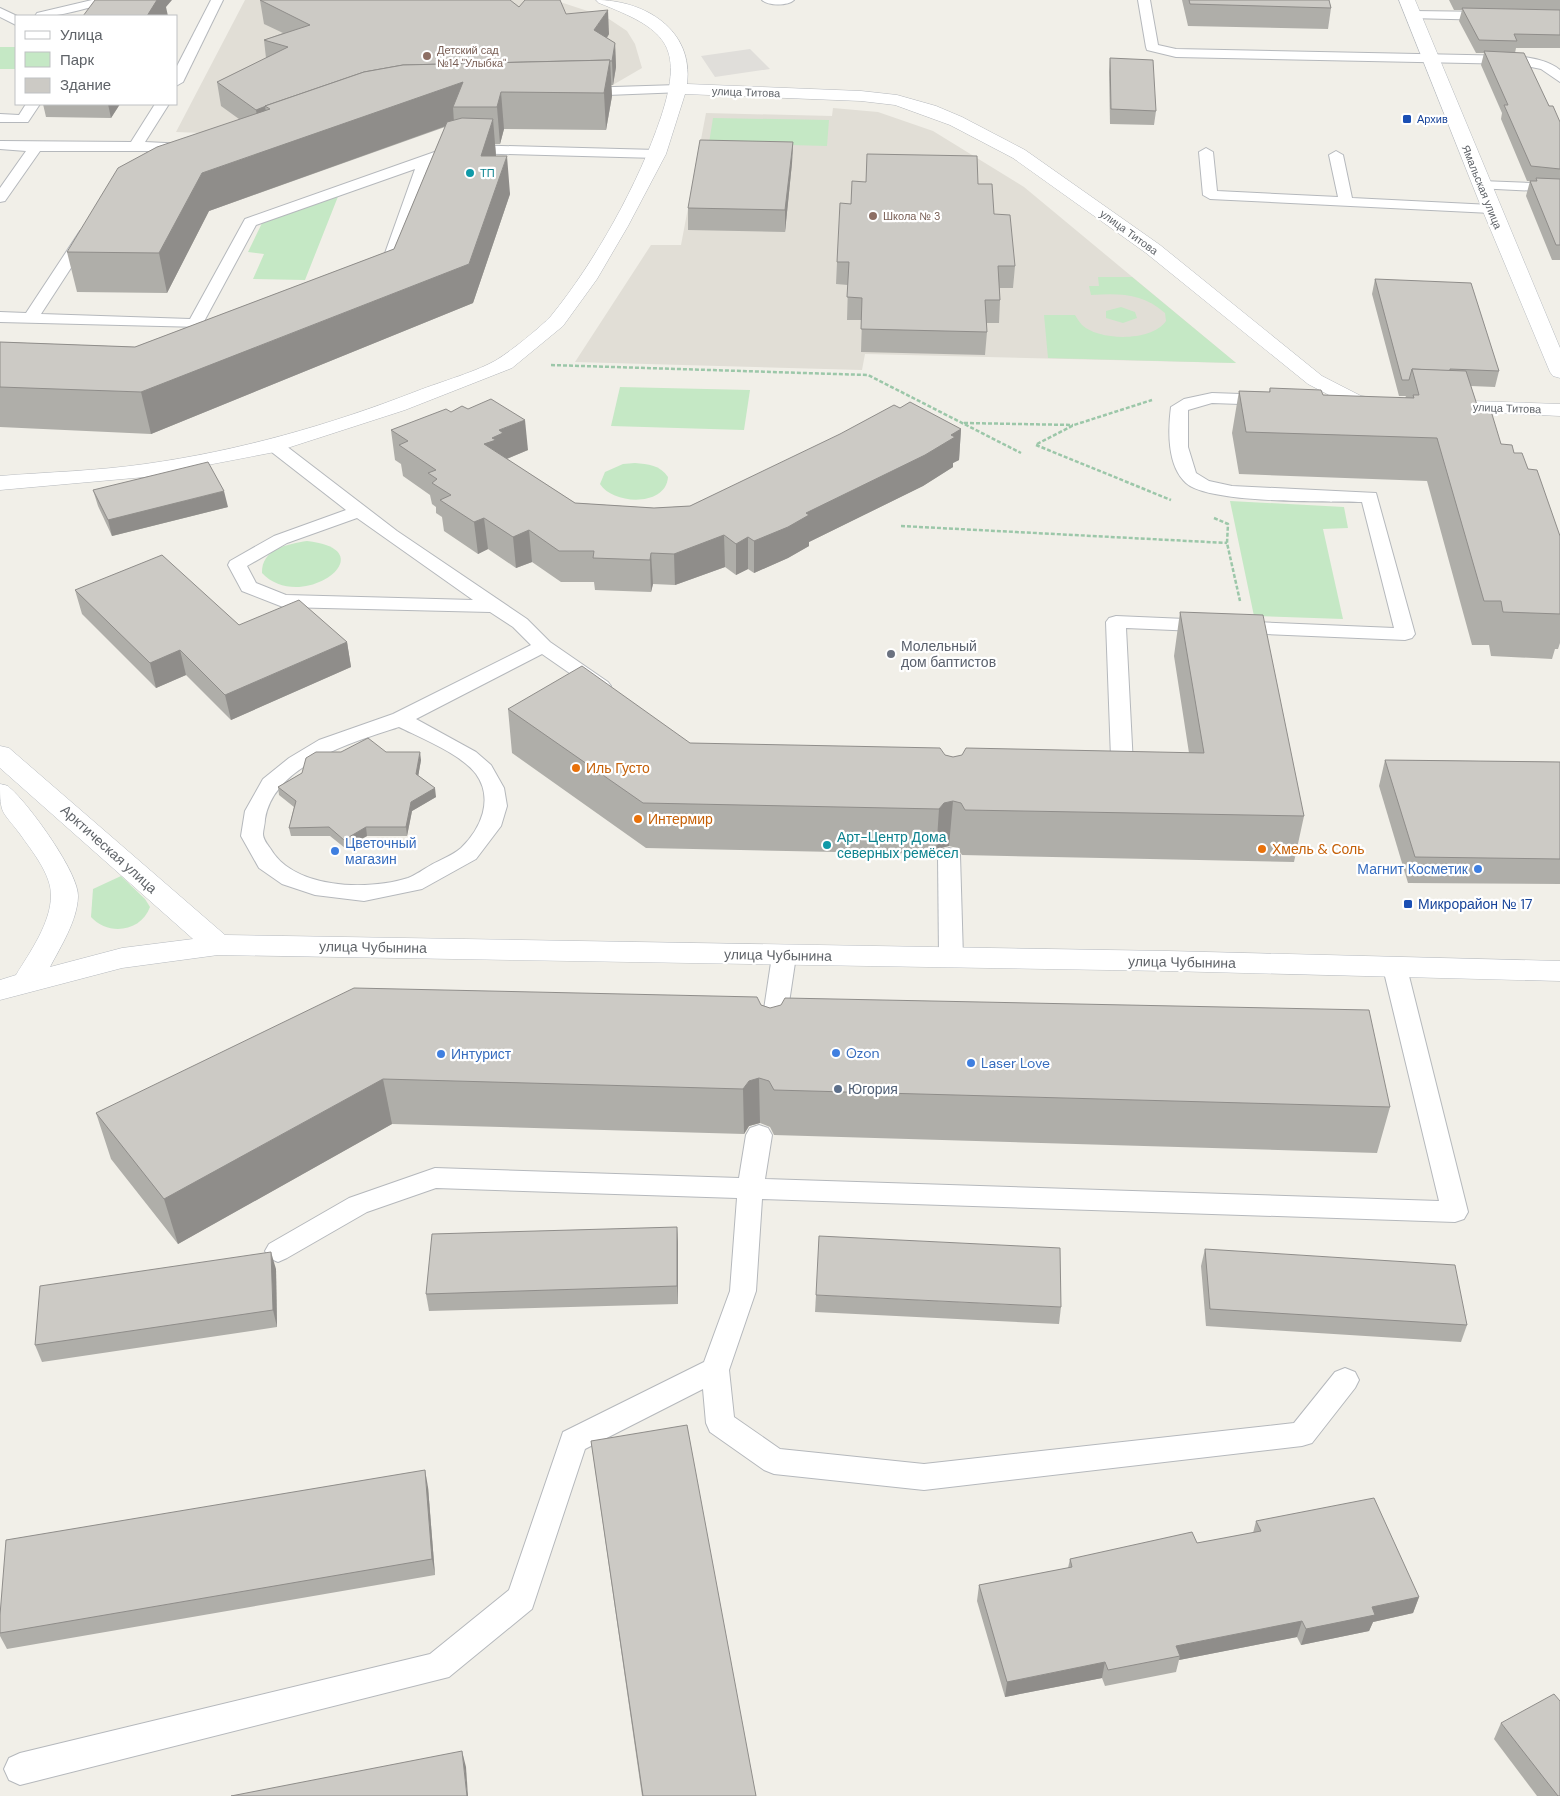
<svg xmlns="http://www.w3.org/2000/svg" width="1560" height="1796" font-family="'DM Sans',sans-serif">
<rect width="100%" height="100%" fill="#f1efe8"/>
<!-- industrial -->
<path fill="#e0deda" d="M750,49L770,69L715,77L701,56Z"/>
<!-- education -->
<g fill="#e1ded6">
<path d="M245,0H554L606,17L627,31L635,44L642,68L611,86L396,84L228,134L176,132Z"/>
<path d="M833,108L878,112L933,131L1024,187L1236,363L865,354L862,370L575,362L651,245H681L706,113L832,116Z"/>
</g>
<!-- green -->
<g fill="#c5e8c5">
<rect x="0" y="47" width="16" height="22"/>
<path d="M713,118L829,120L827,146L709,143Z"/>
<path d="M339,194L305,280L253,279L264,254L248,252L263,221Z"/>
<path d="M1098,277H1132L1236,363L1048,358L1044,315H1075C1077,318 1079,322 1082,325C1099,341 1152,342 1166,321L1165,313C1143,293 1119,293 1091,295L1089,286H1099Z"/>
<path d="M1121,307L1135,312L1137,318L1123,323L1106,318V311Z"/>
<path d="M620,387L750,390L744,430L611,426Z"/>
<path d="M635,463C648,464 660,465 668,477C666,507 613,505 600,484L605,472L623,464Z"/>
<path d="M1230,501L1344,507L1348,528L1323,529L1343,619L1254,616Z"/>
<path d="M307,541C389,550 301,615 262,573C261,549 288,544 307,541Z"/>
<path d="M121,876L145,899L150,907C141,932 108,936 91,917L93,889Z"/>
</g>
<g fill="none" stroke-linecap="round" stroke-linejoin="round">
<!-- lane casing -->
<g stroke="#b5b8bc" stroke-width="2">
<g id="lane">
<path d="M92,0H132C126,7 111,3 102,5C79,9 58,18 35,16L37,13Z"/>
<path d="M211,0H223L183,82L176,86V68Z"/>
<path d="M762,0H794C788,6 768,6 762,0Z"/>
<path d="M1138,0H1150L1158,45L1176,49L1516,56C1531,58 1548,60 1560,70V82L1541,69L1516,64L1176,57L1147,50L1146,47Z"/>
<path d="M0,8L17,16L16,25L0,17Z"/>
<path d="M1413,11L1492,12L1498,16L1492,20L1409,18L1407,15Z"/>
<path d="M678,85L683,86L685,89L683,92L582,96L575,92L582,88Z"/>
<path d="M26,104H40L28,122H0V114L19,115Z"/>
<path d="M155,104H169L145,142L186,144L193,148L191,151H40L5,201L0,202V188L26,151L0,149V141L131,142Z"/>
<path d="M466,145L657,150L664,154L657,158L466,153L431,163L395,270L387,275L379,270L415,169L256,225L201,327L0,322V312L26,313L80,231L85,229L93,234L41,314L190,319L245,219L443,149Z"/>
<path d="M1206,148L1213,152L1217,191L1338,197L1329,155L1336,151L1343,155L1352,198L1491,205L1498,209L1491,213L1210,199L1203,195L1199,152Z"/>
<path d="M1481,181L1560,184V192L1476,188L1474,185L1476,182Z"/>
<path d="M1212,393L1269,395L1275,396L1277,400L1275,404L1269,405L1212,403L1188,410V447L1196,473L1209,481L1232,486L1376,493L1415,634L1412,638L1405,640L1126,628L1133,765L1129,770L1122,772L1100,770L1096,765L1100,760L1111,758L1106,622L1109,618L1116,616L1394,628L1362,502C1327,501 1209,504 1186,483C1167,466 1168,430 1171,407L1184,399Z"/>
<path d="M275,441L281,442L397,531L527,619L550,642L608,682L611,686L608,690L601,692L594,690L542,654L416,719L476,752L491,765L504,788L507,806L501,826L476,859L422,889L364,901L315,895L282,884L259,868L241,836L245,811L263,779L289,758L319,740L393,714L531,645L513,627L490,612L283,607L242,591L228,565L230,561L274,536L346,510L269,450L266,446L269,442ZM357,518L473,600L286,595L256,583L247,566L287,543ZM399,727C421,738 461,754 476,774C494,799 481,829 461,848C453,855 440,860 431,865C424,869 416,875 408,878C367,891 293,889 270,848C267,844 263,839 263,834C263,830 265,824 265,819C274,764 354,742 399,727Z"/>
<path d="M949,848L957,850L960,855L963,958L959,964L951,966L943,964L939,958L938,855L941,850Z"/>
<path d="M784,948L792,950L796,956L784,1036L781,1042L772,1045L763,1042L760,1036L772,956L776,950Z"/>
<path d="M1395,960L1403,962L1407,968L1468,1212L1464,1219L1455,1222L762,1199L756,1291L729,1370L734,1417L780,1449L924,1464L1294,1423L1335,1372L1345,1368L1355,1372L1359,1380L1355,1388L1312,1443L1302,1446L924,1490L774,1474L764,1470L710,1432L706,1423L703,1389L585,1449L532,1609L449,1677L20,1785L9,1780L4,1769L9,1758L20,1753L430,1654L509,1590L563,1432L704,1362L730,1291L737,1198L436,1188L367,1212L287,1258L278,1262L269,1258L265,1251L269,1244L349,1198L435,1168L739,1178L746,1135L750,1128L759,1125L768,1128L772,1135L765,1179L1439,1201L1383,968L1387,962Z"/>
</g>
</g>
<!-- street casing -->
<g stroke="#b5b8bc" stroke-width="1">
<g id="street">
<path d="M596,0C645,0 694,30 687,84L861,91L897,95L936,106L962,117L1025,150L1160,245L1322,376L1361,396L1387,399L1390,403L1387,407L1380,409L1350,406L1308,384L1146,253L1013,158L950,125L895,105L861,101L685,94L666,154L628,226L597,279L563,326L512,368L405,410L275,452L145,477L0,490V476C48,472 97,471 145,464C238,451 330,425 417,391C440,382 479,371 498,359C511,351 541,327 551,316C595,262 639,183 661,117C685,44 665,29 599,3Z"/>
<path d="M1441,400L1560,404V416L1434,410L1431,406L1434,402Z"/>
</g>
</g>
<!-- secondary casing -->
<g stroke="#b6babf" stroke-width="1">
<g id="secondary">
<path d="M1399,0H1415L1560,348V378L1553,376L1550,372L1482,209Z"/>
<path d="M0,746L9,748L225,935L1168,951L1560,961V981L1168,971L218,955L122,968L0,1000V980L16,975C30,952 51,923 51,895C51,874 32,851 20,834C2,810 0,815 0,784C4,785 8,785 10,788C28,803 80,874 78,897C77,921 61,946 50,967L122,948L193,939L0,768Z"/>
</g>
</g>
<!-- path -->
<g stroke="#9cc7a9" stroke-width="2.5" stroke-dasharray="4 2" stroke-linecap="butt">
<path d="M551,365L868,375L1021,453"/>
<path d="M964,423L1073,425"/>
<path d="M1037,444L1074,425L1152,400"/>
<path d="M1036,445L1171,500"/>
<path d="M1214,518L1228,524L1227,543L1240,601"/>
<path d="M901,526L1227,543"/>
</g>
<!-- lane -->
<use href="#lane" fill="#fff" fill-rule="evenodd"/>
<!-- street -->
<use href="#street" fill="#fff" fill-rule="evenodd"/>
<!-- secondary -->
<use href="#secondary" fill="#fff" fill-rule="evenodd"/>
</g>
<!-- wall -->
<g fill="#afaea9">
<path d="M260,0L519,7L566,14L609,34L607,38L615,43L616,67L613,85H611L612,96L606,130L504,129L500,144H495L496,156L510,194L473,303L151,434L0,427V342L135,347L394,249L445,127L209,211L167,293L77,292L67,252L239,119L221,106L217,82L266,58L264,40L283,33L264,24Z"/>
<path d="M1182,0H1329L1331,8L1328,29L1188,26Z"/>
<path d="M1449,0H1560V48H1516L1515,53L1560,122V260H1552L1526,196L1530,181H1527L1501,119L1502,113L1481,65L1484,53H1476L1459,21L1462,10H1454Z"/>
<path d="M1110,58L1156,111L1154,125L1110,124L1109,72Z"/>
<path d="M43,104H120L111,118L46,117Z"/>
<path d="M793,142L792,163L785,232L688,230V208Z"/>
<path d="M851,204L994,214L1015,266L1013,288H1000V300L999,323H986L987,332L985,355L861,352L862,320H847L848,285L836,284L837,262Z"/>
<path d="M1375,279L1499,371L1495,387L1471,386L1479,411L1501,444L1514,453L1528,469L1560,536V643L1558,649H1555L1552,659L1491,656L1489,645H1472L1427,481L1239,474L1232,433L1239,391L1269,392L1270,388L1323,395L1405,398L1406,396H1399L1372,294Z"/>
<path d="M900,408L961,429L959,460L953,463V467L923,486L809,542V546L788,558L754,573L748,569L736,575L725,567L675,585L653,584L651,592L595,590L594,582H561L532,562L516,568L488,549L478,554L444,531L442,517L436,513V507L432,504L430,495L403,476L401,464L395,460L391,430L451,412L528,450L507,459L575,503L654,508L690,506Z"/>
<path d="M93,490L228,507L112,536L98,506Z"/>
<path d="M75,590L239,625L347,642L351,667L231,720L186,675L156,688L82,614Z"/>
<path d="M1180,612L1304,816L1294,862L962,855L957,848L949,846L941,848L936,854L646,848L512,753L508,709L690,743L945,755L953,757L1189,753L1174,656Z"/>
<path d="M386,752L421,760L418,776L436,797L412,811L407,836H367L345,848L330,836H291L289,828L294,807L279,795L278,787L302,773Z"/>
<path d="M1385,760L1560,762V884L1408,883L1379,786Z"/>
<path d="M761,1005L770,1008L1390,1107L1377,1153L774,1135L770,1127L760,1123L749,1126L744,1134L392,1124L178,1244L111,1159L96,1113Z"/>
<path d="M677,1227L678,1244V1304L429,1311L426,1294Z"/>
<path d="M1205,1249L1467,1325L1461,1342L1206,1326L1201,1266Z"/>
<path d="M276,1269L277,1327L42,1362L35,1345Z"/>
<path d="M816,1295L1061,1307L1059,1324L815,1312Z"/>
<path d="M591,1441L756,1796H642Z"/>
<path d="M428,1487L435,1575L7,1649L0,1636V1615Z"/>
<path d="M1256,1521L1419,1597L1413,1613L1373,1622L1369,1631L1301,1645L1297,1637L1179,1660L1176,1672L1105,1686L1102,1678L1005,1697L977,1601L979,1585L1068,1568L1070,1559L1197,1543L1253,1533Z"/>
<path d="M1501,1723L1560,1796H1537L1494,1739Z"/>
</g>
<!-- shaded-wall -->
<g fill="#8f8d8a">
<path d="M143,0H172L166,7L168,16H147Z"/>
<path d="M608,10L609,34L596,54L594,30Z"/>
<path d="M615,43L616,67L613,85L612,61Z"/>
<path d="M610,60L612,96L606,130L604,93Z"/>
<path d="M463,82L453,107L454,123L209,211L167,293L159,253L202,173Z"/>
<path d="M501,92L504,129L500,144L497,107Z"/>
<path d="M108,104H120L111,118Z"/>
<path d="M265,106L269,131L260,135L256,110Z"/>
<path d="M493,119L496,156L485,194L481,156Z"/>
<path d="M793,142L792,163L785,232V210Z"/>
<path d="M507,156L510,194L473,303L151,434L141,392L469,264Z"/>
<path d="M525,420L528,450L506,459L484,444L499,430Z"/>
<path d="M961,429L959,460L953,463V467L923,486L809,542V546L788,558L754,573V541Z"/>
<path d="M224,491L228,507L112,536L108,520Z"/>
<path d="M484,518L488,549L478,554L474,522Z"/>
<path d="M529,530L532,562L516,568L513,537Z"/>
<path d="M724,535L725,567L675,585L674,554Z"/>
<path d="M748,537V569L736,575V544Z"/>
<path d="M651,553L653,584L651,592L650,560Z"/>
<path d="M347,642L351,667L231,720L225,695Z"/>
<path d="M180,650L186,675L156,688L150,663Z"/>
<path d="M420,752L421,760L417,783L416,774Z"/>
<path d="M435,788L436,797L412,811L407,836L406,827L411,802Z"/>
<path d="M953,801L949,846L941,848L936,854L939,809L944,803Z"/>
<path d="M366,827L367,836L345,848L344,840Z"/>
<path d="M759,1078L760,1123L749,1126L744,1134L743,1089L749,1081Z"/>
<path d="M383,1079L392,1124L178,1244L164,1199Z"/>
<path d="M677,1227L678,1244V1304L677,1286Z"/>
<path d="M271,1252L276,1269L277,1327L273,1310Z"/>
<path d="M425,1470L428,1487L435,1575L432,1559Z"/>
<path d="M1419,1597L1413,1613L1373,1622L1369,1631L1301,1645L1306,1629L1372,1607Z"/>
<path d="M1302,1621L1297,1637L1179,1660L1180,1656L1176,1646Z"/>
<path d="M1105,1662L1102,1678L1005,1697L1007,1682Z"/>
<path d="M462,1751L466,1767L468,1796H467Z"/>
</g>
<!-- building -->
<g fill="#cccac5" stroke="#8f8d8a">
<path d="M95,0H157L147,16H83Z"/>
<path d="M260,0H510L519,7L525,0H560L566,14L608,10L594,30L615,43L612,61H609L610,60L403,65L364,72L265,106H266L256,110L217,82L288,47L264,40L310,25Z"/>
<path d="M1189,0H1329L1331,8L1190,4Z"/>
<path d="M1462,8L1560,10V35L1514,34L1517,41L1479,40Z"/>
<path d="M1484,51L1524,53L1549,106H1553L1560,122V169L1531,166L1504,105H1508Z"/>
<path d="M1110,58L1153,60L1156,111L1111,109Z"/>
<path d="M610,60L604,93L501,92L497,107H453L463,82L202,173L159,253L67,252L118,168L157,147L270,109L265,106L364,72L403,65Z"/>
<path d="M462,118L493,119L481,156H507L469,264L141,392L0,387V342L135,347L394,249L447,122Z"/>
<path d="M700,140L793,142L785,210L688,208Z"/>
<path d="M867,154L977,156L978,184H992L994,214L1010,215L1015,266H998L1000,300H985L987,332L861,329L862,298L847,297L849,262H837L840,203L851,204L852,181L866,182Z"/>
<path d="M1536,178L1560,179V245H1556L1530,181H1537Z"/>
<path d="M1375,279L1471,283L1499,371L1450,369V371L1412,369L1409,380H1402Z"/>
<path d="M1412,369L1466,371L1479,411H1491L1501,444L1512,445L1514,453H1522L1528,469L1537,470L1560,536V614L1503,612L1501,601H1484L1437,438L1246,432L1239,391L1270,392V388L1321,390L1323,395L1414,398L1413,395H1419Z"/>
<path d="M491,399L525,420L499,430L503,433L492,438L496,440L484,444L575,503L654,508L690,506L840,434L894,405L900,408L910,402L961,429L951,435L955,437L925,455L806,513L809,515L788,527L754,541L748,537L736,544L724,535L674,554L651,553L650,560L593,558L594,551H559L529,530L513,537L484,518L474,522L440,500L451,495L432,483L437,479L428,473L436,470L399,445L408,441L391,430L446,409L451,412L462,406L468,409Z"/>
<path d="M208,462L224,491L108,520L93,490Z"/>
<path d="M162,555L239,625L299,600L347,642L225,695L180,650L150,663L75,590Z"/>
<path d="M1180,612L1263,615L1304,816L965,810L961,803L953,801L944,803L939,809L643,803L508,709L582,666L690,743L940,748L945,755L953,757L962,755L966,748L1204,753Z"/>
<path d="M368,738L386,752H420L416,774L435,788L411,802L406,827H366L344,840L329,827L289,828L296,801L278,787L302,773L306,758L316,752H341Z"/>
<path d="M1385,760L1560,762V859L1415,857Z"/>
<path d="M354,988L757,997L761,1005L770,1008L781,1005L785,998L1369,1010L1390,1107L774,1090L769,1081L759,1078L749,1081L743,1089L383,1079L164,1199L96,1113Z"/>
<path d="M677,1227V1286L426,1294L432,1234Z"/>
<path d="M819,1236L1060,1248L1061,1307L816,1295Z"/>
<path d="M1205,1249L1455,1265L1467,1325L1210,1309Z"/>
<path d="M271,1252L273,1310L35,1345L40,1286Z"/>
<path d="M687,1425L756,1796H643L591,1441Z"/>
<path d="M425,1470L432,1559L0,1633V1615L6,1540Z"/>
<path d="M1374,1498L1419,1597L1372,1607L1375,1615L1306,1629L1302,1621L1176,1646L1180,1656L1108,1670L1105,1662L1007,1682L979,1585L1072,1567L1070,1559L1192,1532L1197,1543L1261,1531L1256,1521Z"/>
<path d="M1554,1694L1560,1701V1796H1558L1501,1723Z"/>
<path d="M462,1751L467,1796H231Z"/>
</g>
<!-- markers -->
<g fill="#8d6e63" stroke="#fff" stroke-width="2">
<circle cx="427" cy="56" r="5"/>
<circle cx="873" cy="216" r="5"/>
</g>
<g fill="#1a4fb4" stroke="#fff" stroke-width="2">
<rect x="1402" y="114" width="10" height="10" rx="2.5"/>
<rect x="1403" y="899" width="10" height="10" rx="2.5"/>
</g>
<g fill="#0f9aa8" stroke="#fff" stroke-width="2">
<circle cx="470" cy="173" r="5"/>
<circle cx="827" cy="845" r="5"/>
</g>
<circle fill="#6b7280" stroke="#fff" stroke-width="2" cx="891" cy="654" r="5"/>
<g fill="#e8710a" stroke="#fff" stroke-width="2">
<circle cx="576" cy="768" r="5"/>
<circle cx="638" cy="819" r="5"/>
<circle cx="1262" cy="849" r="5"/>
</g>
<g fill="#3f7fe0" stroke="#fff" stroke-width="2">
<circle cx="335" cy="851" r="5"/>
<circle cx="1478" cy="869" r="5"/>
<circle cx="836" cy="1053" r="5"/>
<circle cx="441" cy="1054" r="5"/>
<circle cx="971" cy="1063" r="5"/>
</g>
<circle fill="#5c6f8a" stroke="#fff" stroke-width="2" cx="838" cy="1089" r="5"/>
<g text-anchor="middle" stroke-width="4.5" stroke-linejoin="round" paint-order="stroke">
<!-- far-education labels -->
<g font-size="11" fill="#785e54" stroke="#fff" text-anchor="start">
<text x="437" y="54">Детский сад<tspan x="437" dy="13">№14 "Улыбка"</tspan></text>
<text x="883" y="220">Школа № 3</text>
</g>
<!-- far-street labels -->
<g font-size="11" fill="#5f6368" stroke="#fff">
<text transform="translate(746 92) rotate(2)" y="4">улица Титова</text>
<text transform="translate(1482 187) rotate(68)" y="4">Ямальская улица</text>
<text transform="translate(1129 232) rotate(36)" y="4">улица Титова</text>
<text transform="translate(1507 408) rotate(2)" y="4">улица Титова</text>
</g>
<!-- far-transit labels -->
<g font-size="11" fill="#164399" stroke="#fff" text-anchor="start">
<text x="1417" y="123">Архив</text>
</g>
<!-- far-culture labels -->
<g font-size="11" fill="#0d838f" stroke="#fff" text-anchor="start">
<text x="480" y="177">ТП</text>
</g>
<!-- worship labels -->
<g font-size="14" fill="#5b616d" stroke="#fff" text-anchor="start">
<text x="901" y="651">Молельный<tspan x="901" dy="16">дом баптистов</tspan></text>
</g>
<!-- food labels -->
<g font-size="14" fill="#c56008" stroke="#fff" text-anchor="start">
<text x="586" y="773">Иль Густо</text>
<text x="648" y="824">Интермир</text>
<text x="1272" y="854">Хмель &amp; Соль</text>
</g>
<!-- culture labels -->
<g font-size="14" fill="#0d838f" stroke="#fff" text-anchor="start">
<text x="837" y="842">Арт-Центр Дома<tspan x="837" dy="16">северных ремёсел</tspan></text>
</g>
<!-- shop labels -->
<g font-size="14" fill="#366cbe" stroke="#fff" text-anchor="start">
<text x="345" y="848">Цветочный<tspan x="345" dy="16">магазин</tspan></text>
<text x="1468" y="874" text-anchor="end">Магнит Косметик</text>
<text x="846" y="1058">Ozon</text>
<text x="451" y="1059">Интурист</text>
<text x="981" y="1068">Laser Love</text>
</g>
<!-- street labels -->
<g font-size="14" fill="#5f6368" stroke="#fff">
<text transform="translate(109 849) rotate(42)" y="5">Арктическая улица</text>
<text transform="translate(373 947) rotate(1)" y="5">улица Чубынина</text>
<text transform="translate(778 955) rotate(1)" y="5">улица Чубынина</text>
<text transform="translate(1182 962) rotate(1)" y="5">улица Чубынина</text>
</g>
<!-- transit labels -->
<g font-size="14" fill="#164399" stroke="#fff" text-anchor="start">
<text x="1418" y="909">Микрорайон № 17</text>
</g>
<!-- service labels -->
<g font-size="14" fill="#4e5e75" stroke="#fff" text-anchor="start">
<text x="848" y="1094">Югория</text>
</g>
</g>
<!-- legend -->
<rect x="15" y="15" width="162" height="90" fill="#ffffff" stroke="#bfc1c3"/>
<rect x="25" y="31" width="25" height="8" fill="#ffffff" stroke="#bfc1c3"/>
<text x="60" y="40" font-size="15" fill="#5f6368">Улица</text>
<rect x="25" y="52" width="25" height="15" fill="#c5e8c5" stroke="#bfc1c3"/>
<text x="60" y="65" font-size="15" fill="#5f6368">Парк</text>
<rect x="25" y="78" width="25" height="15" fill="#cccac5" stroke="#bfc1c3"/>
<text x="60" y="90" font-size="15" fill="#5f6368">Здание</text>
</svg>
